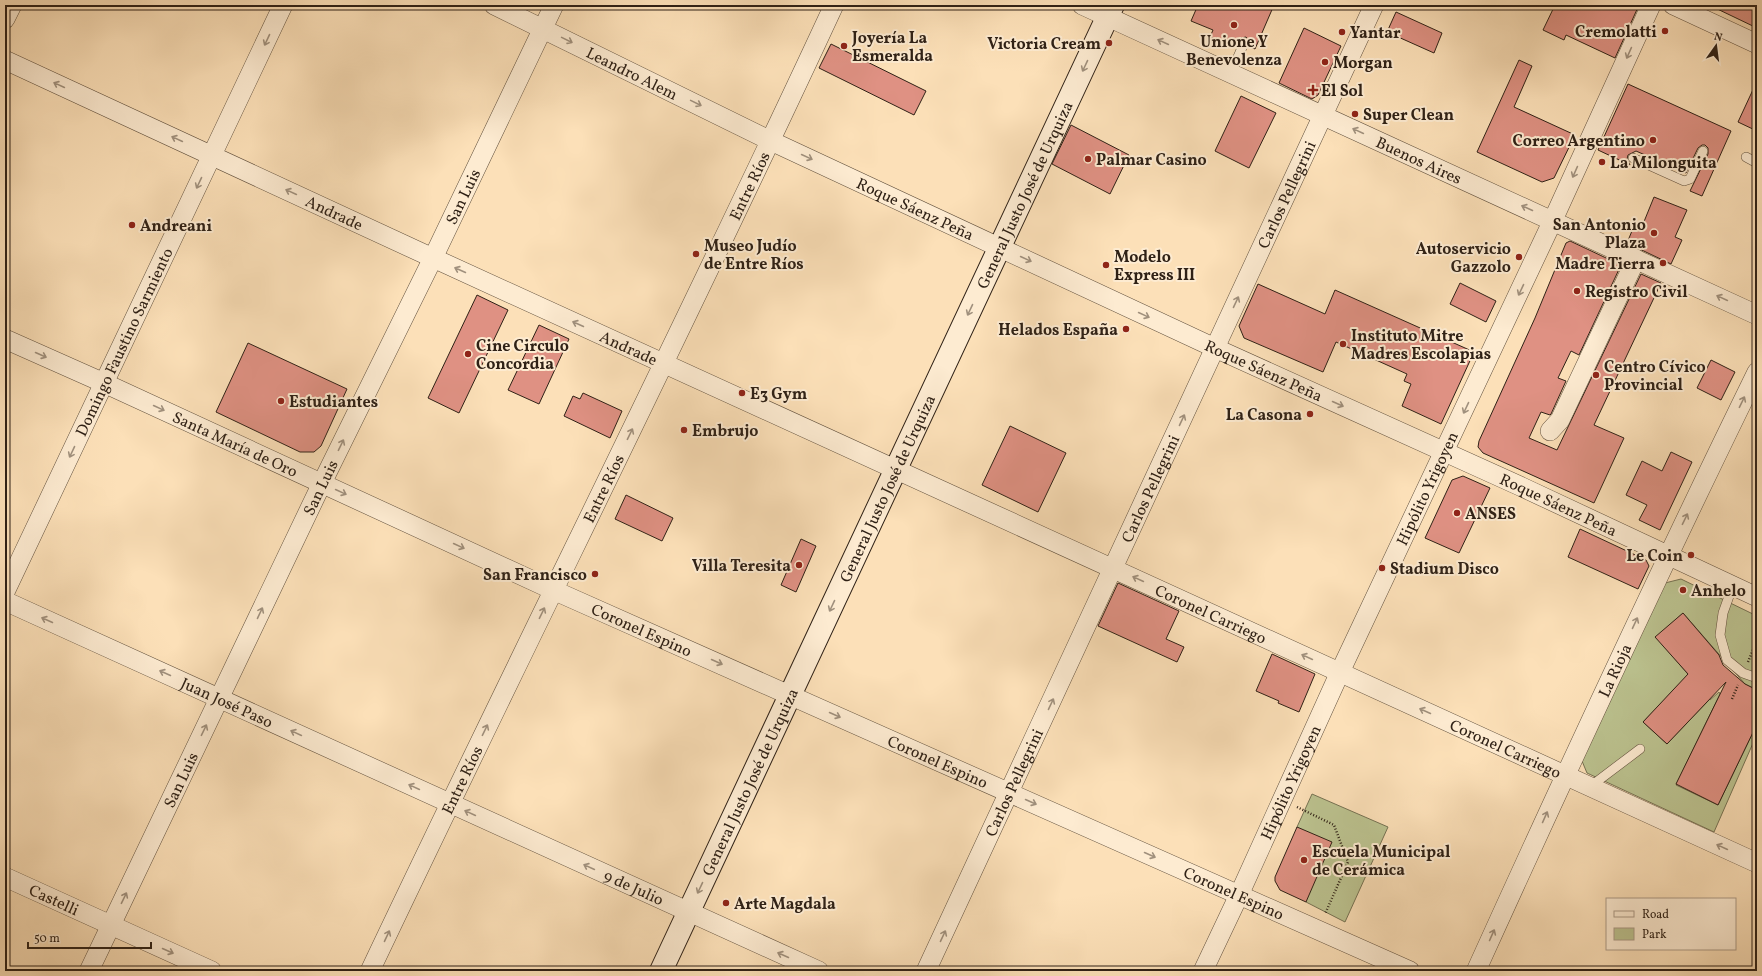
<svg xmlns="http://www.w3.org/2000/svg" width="1762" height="976" font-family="Vollkorn,serif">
<rect width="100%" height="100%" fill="#fce0b8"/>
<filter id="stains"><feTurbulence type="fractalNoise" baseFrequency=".005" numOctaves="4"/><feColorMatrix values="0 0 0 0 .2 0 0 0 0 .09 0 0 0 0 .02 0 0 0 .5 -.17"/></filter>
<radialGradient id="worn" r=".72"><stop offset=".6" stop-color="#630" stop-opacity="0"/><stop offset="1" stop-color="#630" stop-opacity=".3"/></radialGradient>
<!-- green -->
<g fill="#bcc390" stroke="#767253" fill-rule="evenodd">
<path d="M1681,579L1757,616V690L1745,684L1683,613L1656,637L1710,700L1719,692L1720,694L1676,785L1718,805L1757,724V734L1714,832L1587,773L1582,761L1665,583ZM1685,678L1709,700L1667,744L1643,722Z"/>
<path d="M1312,794L1388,827L1345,922L1306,902L1297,827Z"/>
</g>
<!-- building -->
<g fill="#df9183" stroke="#2f2116">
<path d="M1198,5H1274L1255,49L1249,46L1250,42L1246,37L1241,38L1238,41L1233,39L1230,46L1210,37L1213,30L1191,21Z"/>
<path d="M1555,5H1639L1615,58L1566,35L1564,40L1543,30Z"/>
<path d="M1709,5H1757V28Z"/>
<path d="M1396,12L1442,33L1434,53L1387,32Z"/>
<path d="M1304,28L1341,46L1318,95L1312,99L1279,83Z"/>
<path d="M831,44L926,91L914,115L819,68Z"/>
<path d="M1519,60L1532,66L1514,107L1575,135L1554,178L1542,182L1477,152Z"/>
<path d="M1757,81V131L1738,122Z"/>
<path d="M1628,84L1731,131L1702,196L1690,191L1708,154V148L1705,145H1702L1698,148L1686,173L1636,151L1628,155L1627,159L1630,165L1598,150Z"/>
<path d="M1241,96L1276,113L1249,168L1215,151Z"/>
<path d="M1071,125L1129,155L1110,194L1052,164Z"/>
<path d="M1654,197L1687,210L1675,237L1682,240L1671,264L1627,243L1634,226L1641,229Z"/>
<path d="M1570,241L1621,265L1579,355L1571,351L1558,378L1566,381L1551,414L1550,415L1541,412L1529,438L1557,450L1641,274L1661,283L1594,425L1624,438L1594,503L1483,453L1478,447L1479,441L1535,318L1566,243Z"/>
<path d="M1460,283L1496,301L1486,322L1450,304Z"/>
<path d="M1258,284L1325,314L1335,290L1474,352L1441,424L1402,406L1411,384L1404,381L1407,374L1336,342L1323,372L1244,338L1239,326Z"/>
<path d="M477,295L508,310L459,413L428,398Z"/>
<path d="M539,325L569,339L539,404L508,390Z"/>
<path d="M248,343L347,389L321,446L314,452H300L216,412Z"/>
<path d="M1711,360L1735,372L1721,400L1697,388Z"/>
<path d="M583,393L622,411L610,438L564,416L573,396L580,399Z"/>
<path d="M1010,426L1066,453L1038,512L982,485Z"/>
<path d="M1671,452L1692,462L1660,530L1639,520L1647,505L1626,495L1642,461L1662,471Z"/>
<path d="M1463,476L1490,488L1459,553L1425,538L1452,480Z"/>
<path d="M626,495L673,518L662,541L615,519Z"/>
<path d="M1580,529L1646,560L1649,566L1638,589L1568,557Z"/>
<path d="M801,539L816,546L796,592L781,585Z"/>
<path d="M1118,583L1179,611L1166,639L1184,647L1177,662L1098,626Z"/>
<path d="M1683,613L1719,655L1723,665L1745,684L1757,690V724L1718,805L1676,784L1726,682L1667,744L1643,722L1688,674L1655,637Z"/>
<path d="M1272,654L1315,674L1299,712L1278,703L1279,701L1256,691Z"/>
<path d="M1297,827L1332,842L1306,902L1280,890L1275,881V877Z"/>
</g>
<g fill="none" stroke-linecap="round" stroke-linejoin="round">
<!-- lane casing -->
<g stroke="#62513e" stroke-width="10">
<g id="lane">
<path d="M1231,73L1244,43"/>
<path d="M1746,157L1757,163"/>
<path d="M1633,158L1684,181L1690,179L1703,151"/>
<path d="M1733,585L1723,613L1720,635L1727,660L1743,673L1757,678"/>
<path d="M1591,786L1640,749"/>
</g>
</g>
<!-- street casing -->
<g stroke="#62513e" stroke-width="20">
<g id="street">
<path id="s1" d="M494,5L771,141L1215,348L1522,487L1757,597"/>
<path id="s2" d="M1082,5L1757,315"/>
<path d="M1673,5L1757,44"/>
<path d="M5,19L12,5"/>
<path id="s3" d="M5,60L433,258L1757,863"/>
<path id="s4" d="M5,339L104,383L553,590L1410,971"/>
<path d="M1550,431L1560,420L1636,259"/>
<path id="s5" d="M5,592L283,5"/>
<path id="s6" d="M5,601L819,971"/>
<path id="s7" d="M5,877L212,971"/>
<path id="s8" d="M89,971L322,483L433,258L554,5"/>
<path id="s9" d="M370,971C523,648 684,329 834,5"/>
<path id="s10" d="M926,971L1374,5"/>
<path id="s11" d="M1203,971L1239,895L1340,672L1553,220L1651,5"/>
<path id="s12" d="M1476,971C1567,770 1660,570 1757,372"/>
</g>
</g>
<!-- secondary casing -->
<g stroke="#2f2116" stroke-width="24">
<g id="secondary">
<path id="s13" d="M661,971L1113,5"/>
</g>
</g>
<!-- path -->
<g stroke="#2f2116" stroke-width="2.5" stroke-dasharray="1 2" stroke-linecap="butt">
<path d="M1748,662L1757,640"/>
<path d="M1732,699L1738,685"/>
<path d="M1297,807L1334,825L1348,862L1325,914"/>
</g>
<!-- lane -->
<use href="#lane" stroke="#fdebd1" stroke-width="9"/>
<!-- street -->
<use href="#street" stroke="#fdebd1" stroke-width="19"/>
<!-- secondary -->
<use href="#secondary" stroke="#fdebd1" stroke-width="22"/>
</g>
<!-- one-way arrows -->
<defs><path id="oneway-shaft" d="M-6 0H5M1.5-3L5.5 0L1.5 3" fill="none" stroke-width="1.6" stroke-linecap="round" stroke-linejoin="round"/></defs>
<g stroke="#a0907d">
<use href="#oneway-shaft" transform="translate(267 40) rotate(115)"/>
<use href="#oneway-shaft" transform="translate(567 40) rotate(26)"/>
<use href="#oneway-shaft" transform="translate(1163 42) rotate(-155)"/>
<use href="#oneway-shaft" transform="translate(1629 53) rotate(114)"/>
<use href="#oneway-shaft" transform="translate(1085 66) rotate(115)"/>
<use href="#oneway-shaft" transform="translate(59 85) rotate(-155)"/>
<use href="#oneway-shaft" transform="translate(696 103) rotate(26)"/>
<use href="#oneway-shaft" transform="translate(1358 131) rotate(-155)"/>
<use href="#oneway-shaft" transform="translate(177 139) rotate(-155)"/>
<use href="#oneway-shaft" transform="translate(807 157) rotate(25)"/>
<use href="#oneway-shaft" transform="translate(1575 172) rotate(114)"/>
<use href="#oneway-shaft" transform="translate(199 183) rotate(115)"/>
<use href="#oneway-shaft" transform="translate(291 192) rotate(-155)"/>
<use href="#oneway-shaft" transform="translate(1527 208) rotate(-156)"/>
<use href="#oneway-shaft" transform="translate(1026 259) rotate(25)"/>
<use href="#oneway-shaft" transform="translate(460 270) rotate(-156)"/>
<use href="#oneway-shaft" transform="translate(1521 290) rotate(115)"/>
<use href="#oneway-shaft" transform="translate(1722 298) rotate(-155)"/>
<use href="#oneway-shaft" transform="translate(1236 302) rotate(-65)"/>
<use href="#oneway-shaft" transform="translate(970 310) rotate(115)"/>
<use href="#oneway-shaft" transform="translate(1144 315) rotate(25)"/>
<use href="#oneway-shaft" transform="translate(578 324) rotate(-156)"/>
<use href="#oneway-shaft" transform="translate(41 355) rotate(24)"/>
<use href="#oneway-shaft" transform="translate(1742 402) rotate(-64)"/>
<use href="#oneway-shaft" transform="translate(1338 404) rotate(24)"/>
<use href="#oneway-shaft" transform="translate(159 408) rotate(25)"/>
<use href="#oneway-shaft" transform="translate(1466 408) rotate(115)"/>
<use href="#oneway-shaft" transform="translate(1182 420) rotate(-65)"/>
<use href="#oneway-shaft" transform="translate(630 434) rotate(-64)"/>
<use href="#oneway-shaft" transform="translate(341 445) rotate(-64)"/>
<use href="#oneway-shaft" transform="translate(72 452) rotate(115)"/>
<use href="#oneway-shaft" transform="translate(341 492) rotate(25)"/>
<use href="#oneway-shaft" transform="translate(1685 519) rotate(-64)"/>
<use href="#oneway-shaft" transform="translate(459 546) rotate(25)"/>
<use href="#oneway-shaft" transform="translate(1138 579) rotate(-155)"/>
<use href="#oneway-shaft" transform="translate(832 606) rotate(115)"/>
<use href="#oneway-shaft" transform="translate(260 613) rotate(-65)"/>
<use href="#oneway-shaft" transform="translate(542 613) rotate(-64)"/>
<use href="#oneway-shaft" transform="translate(47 620) rotate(-156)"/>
<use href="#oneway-shaft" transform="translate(1635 623) rotate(-65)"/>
<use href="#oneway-shaft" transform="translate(1307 657) rotate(-155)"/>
<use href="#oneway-shaft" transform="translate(717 662) rotate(24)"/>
<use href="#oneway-shaft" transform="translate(165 673) rotate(-156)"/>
<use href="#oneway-shaft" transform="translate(1051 704) rotate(-65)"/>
<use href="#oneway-shaft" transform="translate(1425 711) rotate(-156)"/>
<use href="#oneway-shaft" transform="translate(835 715) rotate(24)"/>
<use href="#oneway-shaft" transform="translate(204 730) rotate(-64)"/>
<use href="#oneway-shaft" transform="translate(485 730) rotate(-64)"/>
<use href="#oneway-shaft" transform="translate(296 733) rotate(-155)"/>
<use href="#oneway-shaft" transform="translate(414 787) rotate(-155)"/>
<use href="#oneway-shaft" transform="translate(1031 802) rotate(24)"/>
<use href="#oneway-shaft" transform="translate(470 813) rotate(-155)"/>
<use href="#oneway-shaft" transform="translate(1545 817) rotate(-66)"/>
<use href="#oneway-shaft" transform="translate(1722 847) rotate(-155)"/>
<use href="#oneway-shaft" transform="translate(1150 855) rotate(24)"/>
<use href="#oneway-shaft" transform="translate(589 867) rotate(-155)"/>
<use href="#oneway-shaft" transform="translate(700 888) rotate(115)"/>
<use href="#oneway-shaft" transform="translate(124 898) rotate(-64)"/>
<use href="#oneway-shaft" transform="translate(1492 935) rotate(-66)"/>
<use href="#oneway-shaft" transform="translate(387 936) rotate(-65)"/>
<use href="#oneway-shaft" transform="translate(943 936) rotate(-65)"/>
<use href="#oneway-shaft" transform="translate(168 951) rotate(24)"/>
<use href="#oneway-shaft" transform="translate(783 955) rotate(-156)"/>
</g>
<!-- markers -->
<g fill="#8f2418" stroke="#fdebd1" stroke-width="1.5">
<circle cx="1234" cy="25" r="4"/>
<circle cx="1665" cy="31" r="4"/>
<circle cx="1342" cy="32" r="4"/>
<circle cx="1109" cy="43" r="4"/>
<circle cx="844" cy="46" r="4"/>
<circle cx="1325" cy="62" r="4"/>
<path d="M1311 84h4v4h4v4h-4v4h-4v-4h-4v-4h4z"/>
<circle cx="1355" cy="114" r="4"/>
<circle cx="1653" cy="140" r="4"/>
<circle cx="1088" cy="159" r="4"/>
<circle cx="1602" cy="162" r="4"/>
<circle cx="132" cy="225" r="4"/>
<circle cx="1654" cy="233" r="4"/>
<circle cx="696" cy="254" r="4"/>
<circle cx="1519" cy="257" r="4"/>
<circle cx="1663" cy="263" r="4"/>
<circle cx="1106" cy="265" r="4"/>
<circle cx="1577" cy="291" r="4"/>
<circle cx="1126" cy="329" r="4"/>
<circle cx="1343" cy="344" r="4"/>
<circle cx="468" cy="354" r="4"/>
<circle cx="1596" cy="375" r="4"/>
<circle cx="742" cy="393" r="4"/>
<circle cx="281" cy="401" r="4"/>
<circle cx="1310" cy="414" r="4"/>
<circle cx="684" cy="430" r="4"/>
<circle cx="1457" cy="513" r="4"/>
<circle cx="1691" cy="555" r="4"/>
<circle cx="799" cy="565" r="4"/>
<circle cx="1382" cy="568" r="4"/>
<circle cx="595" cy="574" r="4"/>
<circle cx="1683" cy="590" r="4"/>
<circle cx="1304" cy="860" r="4"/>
<circle cx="726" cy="903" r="4"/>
</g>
<g text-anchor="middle" stroke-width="4" stroke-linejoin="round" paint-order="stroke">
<!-- poi labels -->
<g font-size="16" font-weight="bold" fill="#2f2116" stroke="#fdebd1" text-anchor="start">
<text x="1657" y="37" text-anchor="end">Cremolatti</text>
<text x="1350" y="38">Yantar</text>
<text x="852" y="43">Joyería La<tspan x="852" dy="18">Esmeralda</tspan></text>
<text x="1234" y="47" text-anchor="middle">Unione Y<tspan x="1234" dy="18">Benevolenza</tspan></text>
<text x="1101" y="49" text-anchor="end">Victoria Cream</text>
<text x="1333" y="68">Morgan</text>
<text x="1321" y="96">El Sol</text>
<text x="1363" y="120">Super Clean</text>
<text x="1645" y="146" text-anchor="end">Correo Argentino</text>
<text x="1096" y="165">Palmar Casino</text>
<text x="1610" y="168">La Milonguita</text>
<text x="1646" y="230" text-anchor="end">San Antonio<tspan x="1646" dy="18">Plaza</tspan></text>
<text x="140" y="231">Andreani</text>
<text x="704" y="251">Museo Judío<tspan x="704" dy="18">de Entre Ríos</tspan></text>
<text x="1511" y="254" text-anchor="end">Autoservicio<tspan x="1511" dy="18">Gazzolo</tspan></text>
<text x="1114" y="262">Modelo<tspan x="1114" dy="18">Express III</tspan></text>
<text x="1655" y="269" text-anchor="end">Madre Tierra</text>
<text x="1585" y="297">Registro Civil</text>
<text x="1118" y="335" text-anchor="end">Helados España</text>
<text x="1351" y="341">Instituto Mitre<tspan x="1351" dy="18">Madres Escolapias</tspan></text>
<text x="476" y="351">Cine Circulo<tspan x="476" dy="18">Concordia</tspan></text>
<text x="1604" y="372">Centro Cívico<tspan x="1604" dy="18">Provincial</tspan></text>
<text x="750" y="399">E3 Gym</text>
<text x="289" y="407">Estudiantes</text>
<text x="1302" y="420" text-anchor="end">La Casona</text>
<text x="692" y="436">Embrujo</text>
<text x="1465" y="519">ANSES</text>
<text x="1683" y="561" text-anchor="end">Le Coin</text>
<text x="791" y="571" text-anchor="end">Villa Teresita</text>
<text x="1390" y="574">Stadium Disco</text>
<text x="587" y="580" text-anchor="end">San Francisco</text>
<text x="1691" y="596">Anhelo</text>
<text x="1312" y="857">Escuela Municipal<tspan x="1312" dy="18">de Cerámica</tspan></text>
<text x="734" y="909">Arte Magdala</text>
</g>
<!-- street labels -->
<g font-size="16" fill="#2f2116" stroke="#fdebd1">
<text dy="6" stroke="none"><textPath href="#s1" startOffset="154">Leandro Alem</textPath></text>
<text dy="6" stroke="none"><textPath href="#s2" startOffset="371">Buenos Aires</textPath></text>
<text dy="6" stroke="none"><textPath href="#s9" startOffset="872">Entre Ríos</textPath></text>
<text dy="6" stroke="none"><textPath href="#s10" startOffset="856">Carlos Pellegrini</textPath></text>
<text dy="6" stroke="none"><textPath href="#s13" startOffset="857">General Justo José de Urquiza</textPath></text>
<text dy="6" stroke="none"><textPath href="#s8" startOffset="860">San Luis</textPath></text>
<text dy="6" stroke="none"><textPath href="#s1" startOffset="468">Roque Sáenz Peña</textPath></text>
<text dy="6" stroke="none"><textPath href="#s3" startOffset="363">Andrade</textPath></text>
<text dy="6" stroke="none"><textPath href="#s5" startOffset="277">Domingo Faustino Sarmiento</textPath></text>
<text dy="6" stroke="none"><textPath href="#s3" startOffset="687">Andrade</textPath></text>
<text dy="6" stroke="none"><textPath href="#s1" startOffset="852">Roque Sáenz Peña</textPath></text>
<text dy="6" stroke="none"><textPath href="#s4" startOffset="253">Santa María de Oro</textPath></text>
<text dy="6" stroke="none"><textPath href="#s8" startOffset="536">San Luis</textPath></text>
<text dy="6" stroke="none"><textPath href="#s9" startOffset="536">Entre Ríos</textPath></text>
<text dy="6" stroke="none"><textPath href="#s13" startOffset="533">General Justo José de Urquiza</textPath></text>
<text dy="6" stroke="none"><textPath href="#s10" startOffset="532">Carlos Pellegrini</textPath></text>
<text dy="6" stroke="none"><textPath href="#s11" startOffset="532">Hipólito Yrigoyen</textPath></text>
<text dy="6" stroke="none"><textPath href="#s1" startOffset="1176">Roque Sáenz Peña</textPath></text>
<text dy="6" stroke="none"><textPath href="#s3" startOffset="1327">Coronel Carriego</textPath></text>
<text dy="6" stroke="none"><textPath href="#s4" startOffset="700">Coronel Espino</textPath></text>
<text dy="6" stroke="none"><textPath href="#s12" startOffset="331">La Rioja</textPath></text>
<text dy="6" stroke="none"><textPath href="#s6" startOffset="244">Juan José Paso</textPath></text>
<text dy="6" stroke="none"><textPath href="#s3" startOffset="1651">Coronel Carriego</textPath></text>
<text dy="6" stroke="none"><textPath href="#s4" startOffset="1024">Coronel Espino</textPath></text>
<text dy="6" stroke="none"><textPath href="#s8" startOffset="212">San Luis</textPath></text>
<text dy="6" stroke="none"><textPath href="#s9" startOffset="212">Entre Ríos</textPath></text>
<text dy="6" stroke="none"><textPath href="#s13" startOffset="209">General Justo José de Urquiza</textPath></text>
<text dy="6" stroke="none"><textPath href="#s10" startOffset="208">Carlos Pellegrini</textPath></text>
<text dy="6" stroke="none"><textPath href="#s11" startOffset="208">Hipólito Yrigoyen</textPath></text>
<text dy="6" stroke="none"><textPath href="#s6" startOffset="691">9 de Julio</textPath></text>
<text dy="6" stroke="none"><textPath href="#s4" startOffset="1348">Coronel Espino</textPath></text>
<text dy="6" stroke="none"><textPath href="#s7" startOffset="54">Castelli</textPath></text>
</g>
</g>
<!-- margin -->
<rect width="1762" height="976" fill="none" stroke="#fce0b8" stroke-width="20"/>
<rect x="6" y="6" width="1750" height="964" fill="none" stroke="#2f2116" stroke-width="2"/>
<rect x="10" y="10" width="1742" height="956" fill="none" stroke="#2f2116"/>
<!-- legend -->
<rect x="1606" y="898" width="130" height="52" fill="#fdebd1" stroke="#ab9a86"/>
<rect x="1614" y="911" width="20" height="6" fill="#fdebd1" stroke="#ab9a86"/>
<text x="1642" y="918" font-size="12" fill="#2f2116">Road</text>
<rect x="1614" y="928" width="20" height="12" fill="#bcc390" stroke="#ab9a86"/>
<text x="1642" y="938" font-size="12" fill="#2f2116">Park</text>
<!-- north arrow -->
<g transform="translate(1716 46) rotate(14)" stroke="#fdebd1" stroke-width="3" paint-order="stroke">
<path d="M0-3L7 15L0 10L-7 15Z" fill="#2f2116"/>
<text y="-6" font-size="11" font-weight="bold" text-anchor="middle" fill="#2f2116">N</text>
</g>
<!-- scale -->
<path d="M28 942v6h123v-6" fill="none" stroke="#2f2116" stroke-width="2"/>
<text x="34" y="942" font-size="12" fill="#2f2116" stroke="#fdebd1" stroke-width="3" paint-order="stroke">50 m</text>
<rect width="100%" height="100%" filter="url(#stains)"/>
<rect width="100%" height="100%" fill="url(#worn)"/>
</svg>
